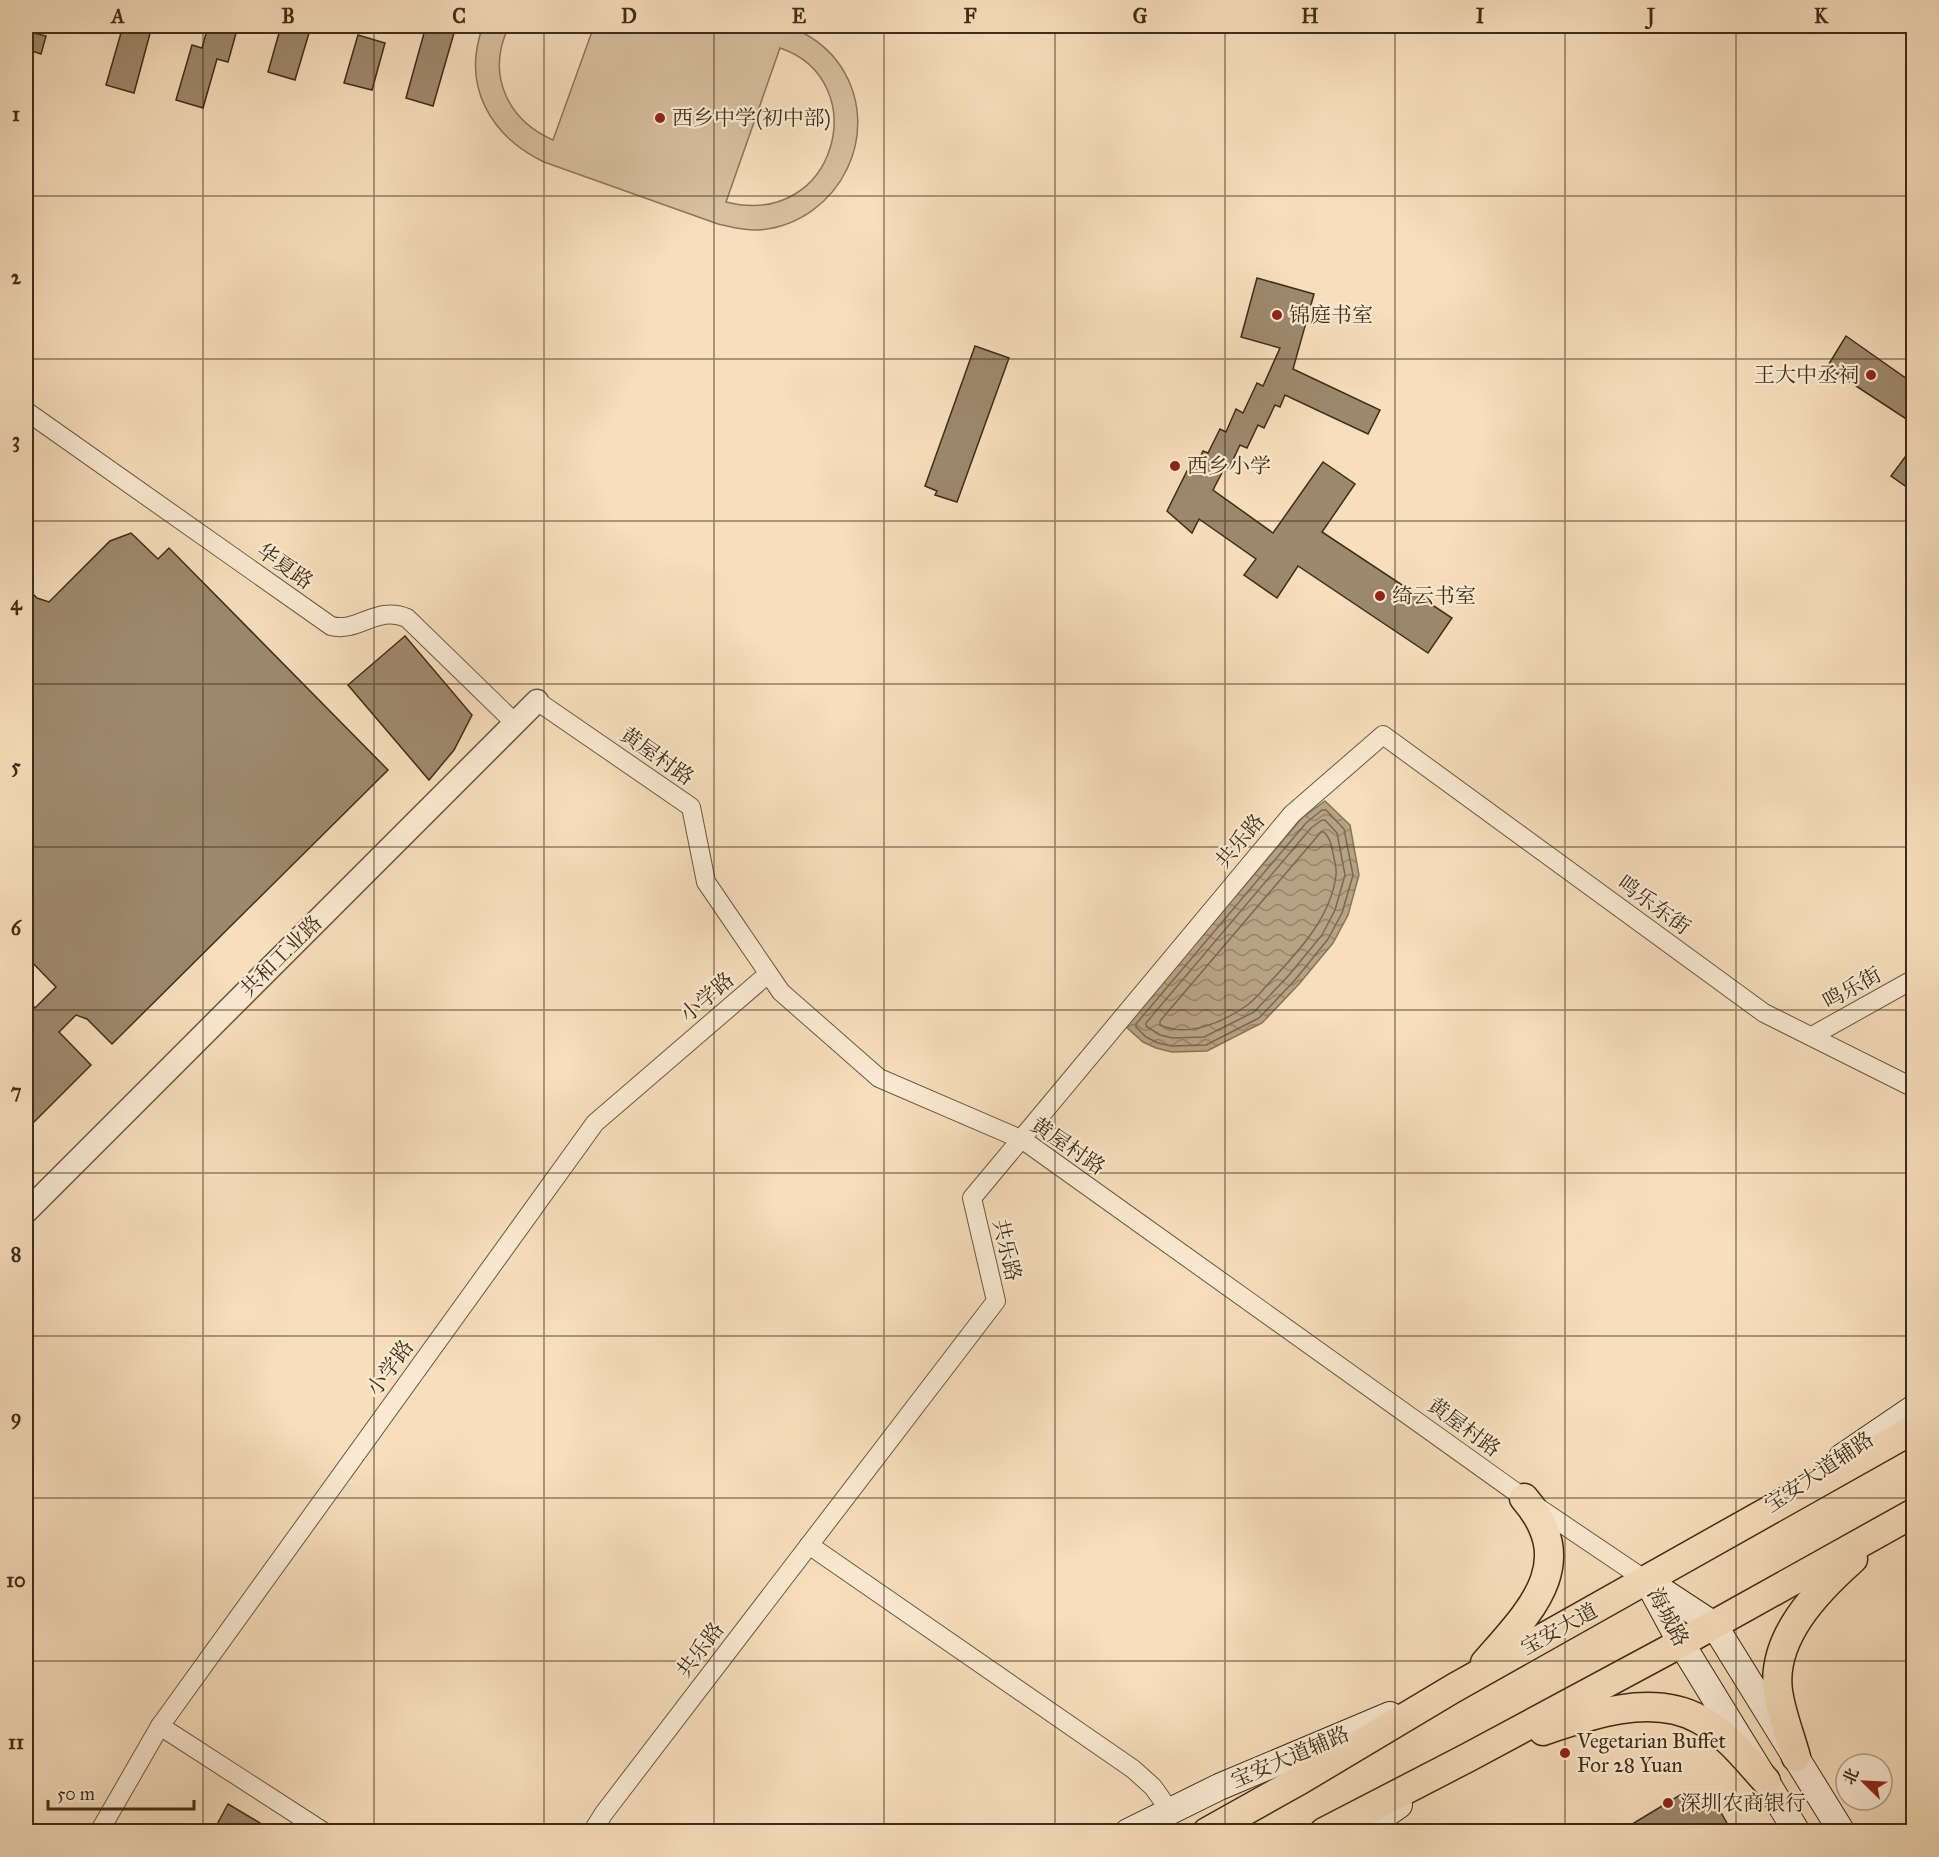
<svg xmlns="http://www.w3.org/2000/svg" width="1939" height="1857" font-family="'IM FELL Great Primer','Noto Serif SC',serif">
<defs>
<pattern id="water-waves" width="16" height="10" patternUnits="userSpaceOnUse" patternTransform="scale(1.5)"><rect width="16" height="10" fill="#b8a284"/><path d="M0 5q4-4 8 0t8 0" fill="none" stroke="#97846b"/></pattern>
</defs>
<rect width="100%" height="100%" fill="#f7debc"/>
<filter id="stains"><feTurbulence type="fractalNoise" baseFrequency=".00333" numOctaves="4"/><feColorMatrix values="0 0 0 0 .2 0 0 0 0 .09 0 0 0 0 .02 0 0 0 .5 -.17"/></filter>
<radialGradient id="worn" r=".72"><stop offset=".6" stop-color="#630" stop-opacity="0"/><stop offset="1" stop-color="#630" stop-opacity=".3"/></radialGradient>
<!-- grass -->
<path fill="#d8c0a0" stroke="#8b765c" stroke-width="1.5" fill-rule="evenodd" d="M483,26H509C486,73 506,119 553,140L594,26H789C808,34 824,44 837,61C887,128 841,223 759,230C745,231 732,227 718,224L544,162C490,136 461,85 483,26ZM780,48C875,80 837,230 726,202Z"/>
<!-- water -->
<path fill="url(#water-waves)" stroke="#877358" stroke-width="1.5" d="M1325,801L1350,825L1359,875L1348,915L1333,943L1299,984L1262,1023L1207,1051L1172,1052L1156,1048L1143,1042L1125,1026L1302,818Z"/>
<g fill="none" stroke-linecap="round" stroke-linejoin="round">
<!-- shore -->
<g stroke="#7b684e" stroke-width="1.5">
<path d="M1322,810H1326L1344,829L1353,875L1342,913L1328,939L1295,980L1259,1018L1206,1045L1172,1046L1158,1043L1146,1037L1136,1027V1024L1306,823Z"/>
<path d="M1322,820H1325L1337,833L1345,875L1335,910L1322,935L1289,975L1254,1012L1204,1037L1173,1038L1160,1035L1146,1026V1023L1311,828Z"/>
<path d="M1321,832H1324C1330,838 1331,844 1333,853C1334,860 1337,868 1336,875C1331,918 1297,953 1269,983C1262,991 1255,1000 1246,1006C1223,1022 1188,1038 1160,1025V1021Z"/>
</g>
</g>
<!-- building -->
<g fill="#9e896d" stroke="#3e2d17" stroke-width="1.5">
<path d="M123,26H152L134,93L106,85Z"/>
<path d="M208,26H238L228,62L217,59L203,108L176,100L192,45L202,48Z"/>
<path d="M281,26L309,33L295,80L268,72Z"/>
<path d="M426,26H456L433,106L406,98Z"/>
<path d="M26,31L46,36L41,54L26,49Z"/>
<path d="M358,35L385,43L372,90L344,83Z"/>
<path d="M1257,278L1314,294L1293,369L1380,410L1368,434L1285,395L1280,407L1275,405L1264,428L1258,425L1247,448L1240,445L1229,468L1225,467L1213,490L1273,533L1323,462L1355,484L1322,532L1452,618L1428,653L1298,566L1277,598L1244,575L1256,559L1199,519L1192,533L1167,511L1187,471L1193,473L1203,451L1208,453L1220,429L1226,432L1236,409L1243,413L1257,383L1263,386L1280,348L1241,337Z"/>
<path d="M1846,336L1914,384V424L1827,367Z"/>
<path d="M975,346L1009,358L957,502L935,495L937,491L925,486Z"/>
<path d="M1914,445V492L1891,476Z"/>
<path d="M131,533L158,559L169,548L388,770L112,1044L87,1019L76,1015L59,1032L91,1065L26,1130V998L35,1008L56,987L26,956V587L37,598L49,602L110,541Z"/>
<path d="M405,636L472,715L454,750L429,780L348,685Z"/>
<path d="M1685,1792L1689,1799L1719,1809L1732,1832H1619Z"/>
<path d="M228,1804L275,1832H213Z"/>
</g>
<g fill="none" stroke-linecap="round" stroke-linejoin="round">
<!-- minor casing -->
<g stroke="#6c5940" stroke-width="20">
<g id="minor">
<path d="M26,411L331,626C358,633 377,605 407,618L515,723"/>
<path d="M537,701L691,807L706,882L781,992L879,1078L1023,1140L1524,1498L1647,1581"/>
<path d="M1812,1036L1914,979"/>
<path d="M809,1545L1133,1769L1153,1787L1170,1811"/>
<path d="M160,1726L324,1832"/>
<path d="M99,1832L160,1726L595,1123L768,974"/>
<path d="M592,1832L604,1813L996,1301L972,1198L1292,814L1383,735L1764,1013L1914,1088"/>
</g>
</g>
<!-- tertiary casing -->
<g stroke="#6c5940" stroke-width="25">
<path id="tertiary" d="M26,1212L537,701"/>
</g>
<!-- secondary casing -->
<g stroke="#3e2d17" stroke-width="28">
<g id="secondary">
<path d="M1842,1457L1914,1408"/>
<path d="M1647,1581L1714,1625L1842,1832"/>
<path d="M1649,1584L1681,1643L1797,1832"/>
<path d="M1128,1832L1219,1787L1390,1715"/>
<path d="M1360,1832L1399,1805"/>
</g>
</g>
<!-- primary casing -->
<g stroke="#3e2d17" stroke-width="31">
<g id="primary">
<path d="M1485,1663C1529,1612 1581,1564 1524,1498"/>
<path d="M1543,1731C1589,1715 1652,1693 1699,1719C1726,1733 1746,1759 1766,1781"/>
<path d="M1796,1757C1790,1735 1781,1713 1778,1691C1771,1638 1817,1591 1853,1559"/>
<path d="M1207,1832L1300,1780L1454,1688L1914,1429"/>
<path d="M1324,1832L1467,1758L1681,1643L1914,1513"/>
</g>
</g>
<!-- minor -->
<use href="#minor" stroke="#faead3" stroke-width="18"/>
<!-- tertiary -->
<use href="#tertiary" stroke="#faead3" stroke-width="22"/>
<!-- secondary -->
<use href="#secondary" stroke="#faead3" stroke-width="26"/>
<!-- primary -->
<use href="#primary" stroke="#f7debc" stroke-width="28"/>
</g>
<!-- grid -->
<path fill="none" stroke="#3e2d17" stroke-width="1.5" stroke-opacity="0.55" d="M203,26V1832M374,26V1832M544,26V1832M714,26V1832M884,26V1832M1055,26V1832M1225,26V1832M1395,26V1832M1565,26V1832M1736,26V1832M26,196H1914M26,359H1914M26,521H1914M26,684H1914M26,847H1914M26,1010H1914M26,1173H1914M26,1336H1914M26,1498H1914M26,1661H1914"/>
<!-- markers -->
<g fill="#8f2418" stroke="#faead3" stroke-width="2">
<circle cx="660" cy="118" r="6"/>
<circle cx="1277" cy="315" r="6"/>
<circle cx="1871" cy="375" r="6"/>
<circle cx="1175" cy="466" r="6"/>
<circle cx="1380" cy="596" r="6"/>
<circle cx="1565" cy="1753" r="6"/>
<circle cx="1668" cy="1803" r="6"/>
</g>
<g text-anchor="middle" stroke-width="4.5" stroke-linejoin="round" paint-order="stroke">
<!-- poi labels -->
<g font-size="21" fill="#3e2d17" stroke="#faead3" text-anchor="start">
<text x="672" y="125">西乡中学(初中部)</text>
<text x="1289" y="322">锦庭书室</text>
<text x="1859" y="382" text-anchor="end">王大中丞祠</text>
<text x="1187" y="473">西乡小学</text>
<text x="1392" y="603">绮云书室</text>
<text x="1577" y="1748">Vegetarian Buffet<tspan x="1577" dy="24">For 28 Yuan</tspan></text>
<text x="1680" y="1810">深圳农商银行</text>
</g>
<!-- street labels -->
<g font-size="21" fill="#3e2d17" stroke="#faead3">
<text transform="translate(285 566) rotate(35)" y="7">华夏路</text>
<text transform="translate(657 756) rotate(35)" y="7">黄屋村路</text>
<text transform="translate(1240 841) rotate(-50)" y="7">共乐路</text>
<text transform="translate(1654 905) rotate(36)" y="7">鸣乐东街</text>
<text transform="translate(281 956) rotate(-45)" y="7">共和工业路</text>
<text transform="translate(1852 988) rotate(-29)" y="7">鸣乐街</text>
<text transform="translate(707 997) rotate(-41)" y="7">小学路</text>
<text transform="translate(1068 1146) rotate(34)" y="7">黄屋村路</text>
<text transform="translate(1007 1250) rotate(77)" y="7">共乐路</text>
<text transform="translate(390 1368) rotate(-54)" y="7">小学路</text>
<text transform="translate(1464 1427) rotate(36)" y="7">黄屋村路</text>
<text transform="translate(1819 1472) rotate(-34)" y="7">宝安大道辅路</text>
<text transform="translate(1668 1617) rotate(62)" y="7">海城路</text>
<text transform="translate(1559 1629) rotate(-29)" y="7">宝安大道</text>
<text transform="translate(700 1650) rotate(-53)" y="7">共乐路</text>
<text transform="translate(1290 1757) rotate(-23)" y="7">宝安大道辅路</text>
</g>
</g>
<!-- margin -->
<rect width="1939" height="1857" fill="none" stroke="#f7debc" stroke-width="66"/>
<!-- north arrow -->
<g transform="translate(1864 1782) rotate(294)"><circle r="28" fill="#faead3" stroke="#af9e88" stroke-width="1.5"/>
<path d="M0-4.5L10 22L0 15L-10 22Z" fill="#8f2418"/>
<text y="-9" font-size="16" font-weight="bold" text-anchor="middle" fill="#3e2d17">北</text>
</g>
<!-- scale -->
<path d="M48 1800v9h146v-9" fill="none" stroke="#3e2d17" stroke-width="3"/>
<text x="57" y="1800" font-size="18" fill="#3e2d17" stroke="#faead3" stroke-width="4.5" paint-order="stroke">50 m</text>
<rect x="33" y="33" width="1873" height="1791" fill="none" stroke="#3e2d17" stroke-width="2"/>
<g font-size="20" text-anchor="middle" font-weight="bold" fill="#3e2d17">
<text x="118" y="23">A</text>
<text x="288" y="23">B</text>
<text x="459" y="23">C</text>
<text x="629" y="23">D</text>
<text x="799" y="23">E</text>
<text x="970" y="23">F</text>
<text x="1140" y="23">G</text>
<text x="1310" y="23">H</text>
<text x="1480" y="23">I</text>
<text x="1651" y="23">J</text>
<text x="1821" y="23">K</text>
<text x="16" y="121">1</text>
<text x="16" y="284">2</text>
<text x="16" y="447">3</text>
<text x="16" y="610">4</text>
<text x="16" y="773">5</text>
<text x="16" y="935">6</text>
<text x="16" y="1098">7</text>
<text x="16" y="1261">8</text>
<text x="16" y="1424">9</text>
<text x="16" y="1587">10</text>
<text x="16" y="1749">11</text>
</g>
<rect width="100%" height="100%" filter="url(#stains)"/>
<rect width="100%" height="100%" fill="url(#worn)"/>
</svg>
